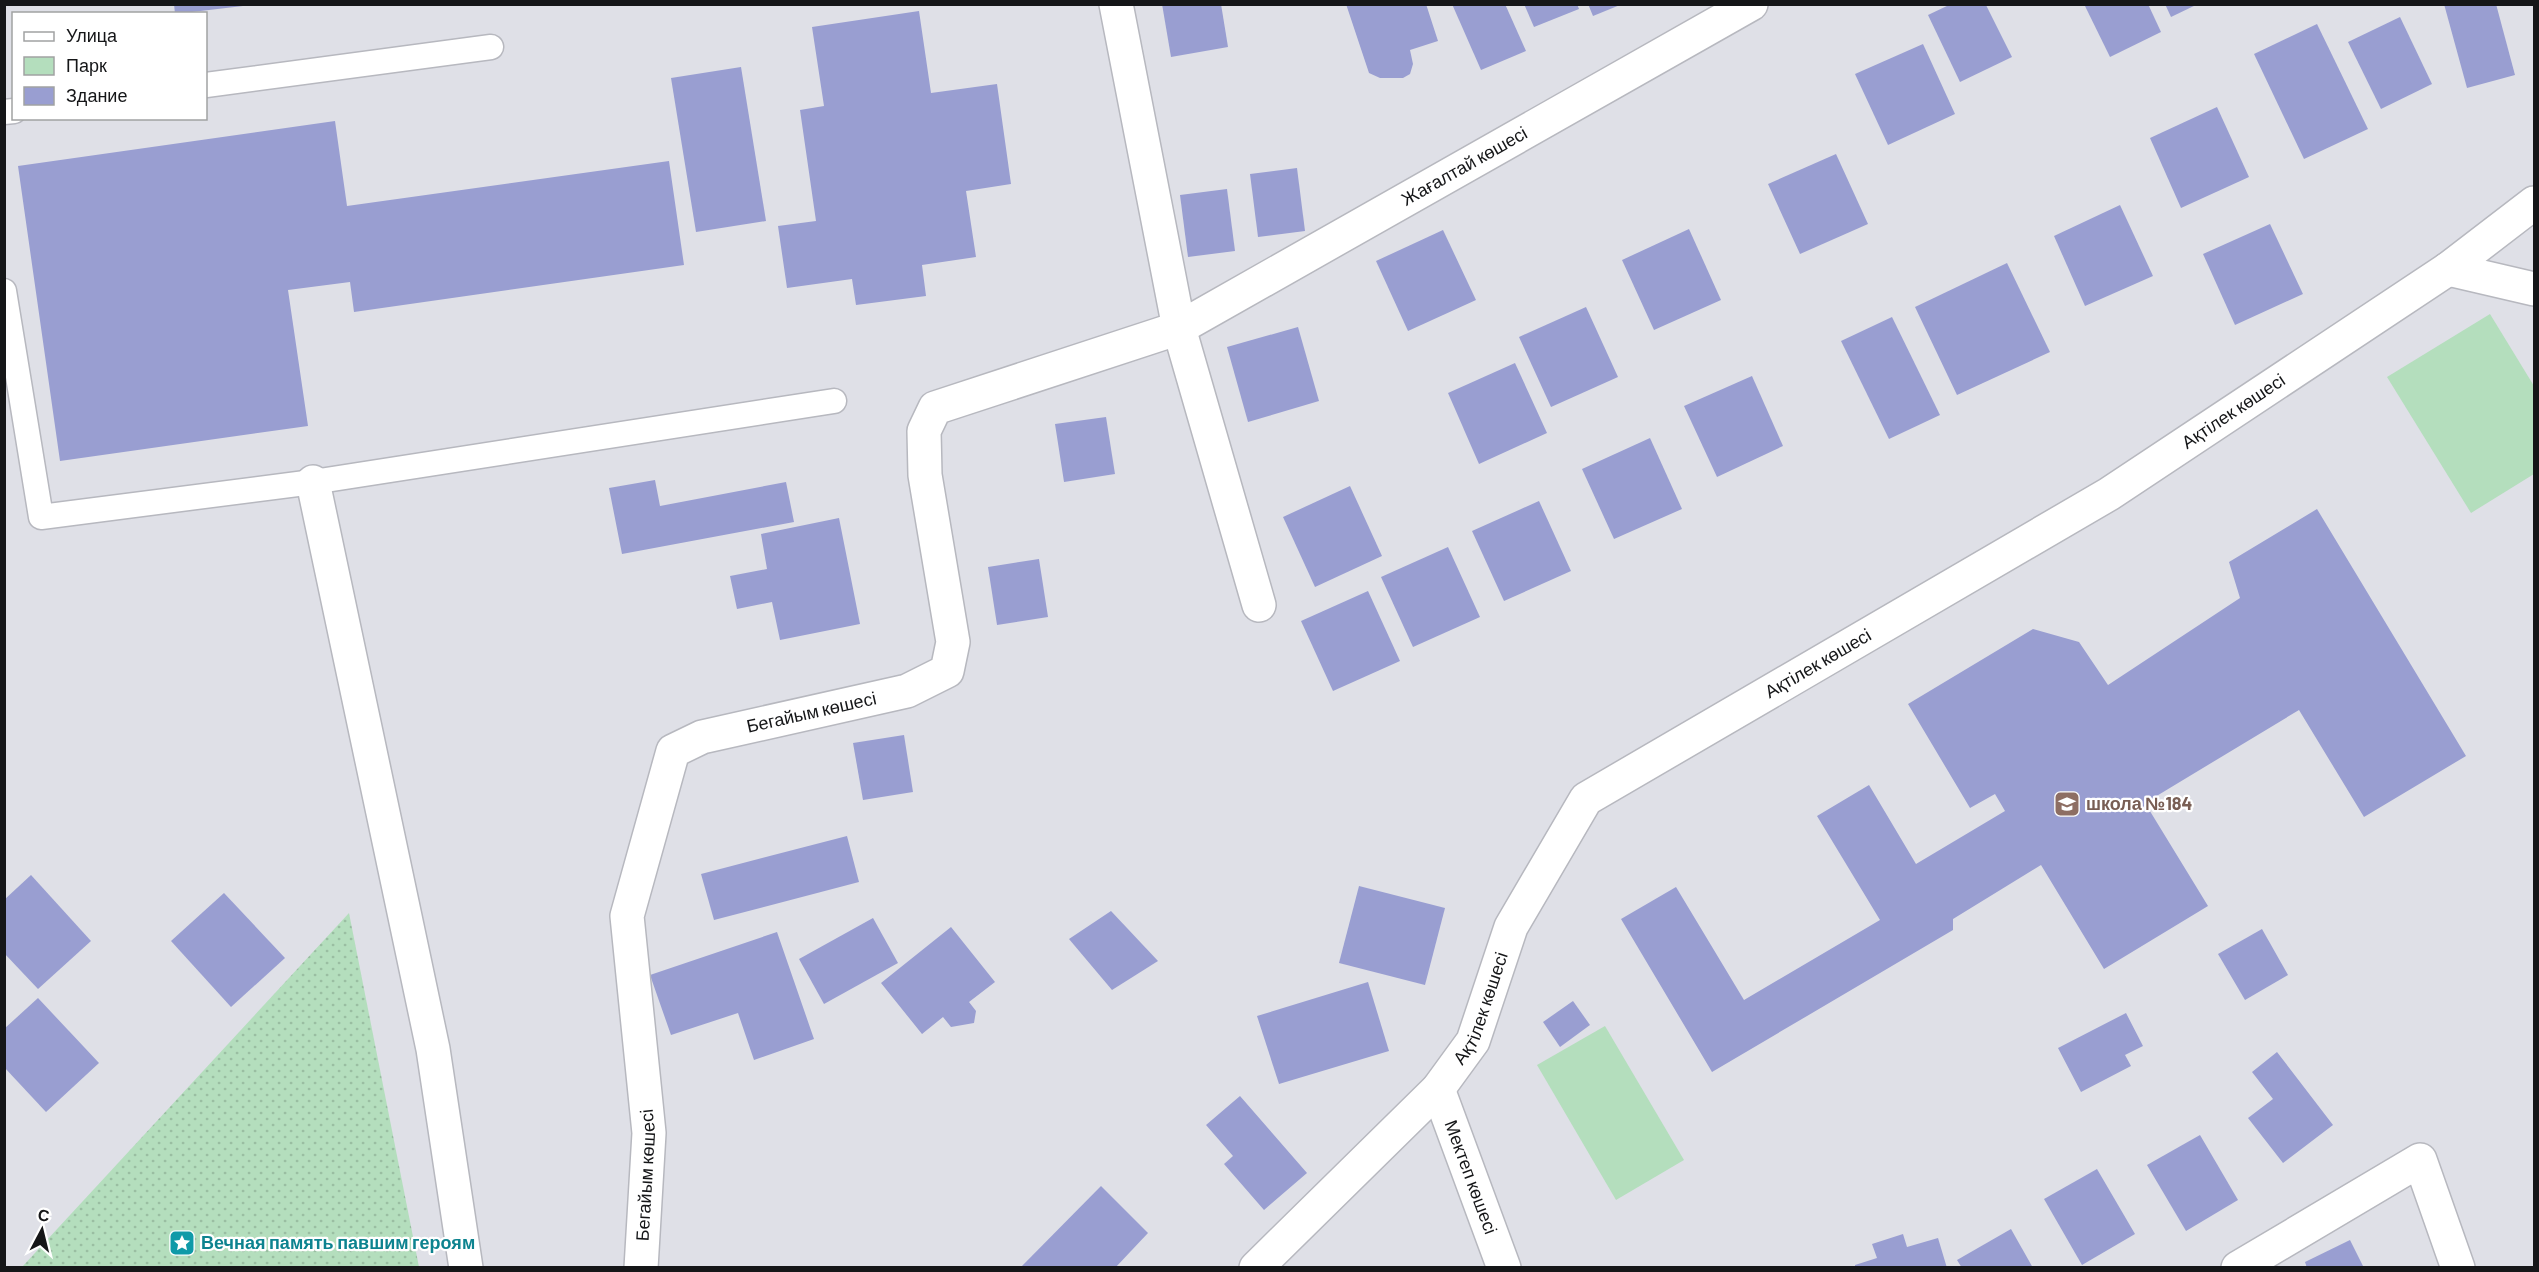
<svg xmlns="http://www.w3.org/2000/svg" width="2539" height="1272" font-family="Barlow,sans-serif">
<defs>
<pattern id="green-dots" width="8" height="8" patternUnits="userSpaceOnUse" patternTransform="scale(1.5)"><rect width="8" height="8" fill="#b4debd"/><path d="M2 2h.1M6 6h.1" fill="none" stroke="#9abea2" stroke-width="1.8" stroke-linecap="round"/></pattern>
</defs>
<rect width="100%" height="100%" fill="#dfe0e7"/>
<!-- green -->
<path fill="url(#green-dots)" d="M349,913L419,1267H22Z"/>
<!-- pitch -->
<g fill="#b4debd">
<path d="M2490,314L2534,386V474L2471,513L2387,377Z"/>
<path d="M1605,1026L1684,1160L1616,1200L1537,1065Z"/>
</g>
<!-- building -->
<g fill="#999ed1">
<path d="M174,4H243V6L175,14Z"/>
<path d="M1162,4H1221L1228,47L1171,57Z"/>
<path d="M1346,4H1426L1438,41L1410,50L1413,64L1410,74L1403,78H1380L1369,73Z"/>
<path d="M1452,4H1505L1526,51L1481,70Z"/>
<path d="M1524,4H1577L1579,9L1534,27Z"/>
<path d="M1588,4H1620V5L1593,16Z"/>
<path d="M2084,4H2148L2161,32L2110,57Z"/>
<path d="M2165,4H2198L2171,17Z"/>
<path d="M2444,4H2496L2515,75L2467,88Z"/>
<path d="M1949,5H1986L2012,57L1960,82L1928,15Z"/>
<path d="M919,11L931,93L997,84L1011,184L966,191L976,257L922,265L926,296L856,305L852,279L787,288L778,226L816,221L800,110L824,106L812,27Z"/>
<path d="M2400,17L2432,84L2381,109L2348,42Z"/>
<path d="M2317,24L2368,129L2304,159L2254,54Z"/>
<path d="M1923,44L1955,114L1888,145L1855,74Z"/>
<path d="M741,67L766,221L696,232L671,78Z"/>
<path d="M2217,107L2249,177L2181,208L2150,138Z"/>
<path d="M335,121L347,206L669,161L684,265L354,312L350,282L288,290L308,426L60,461L18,166Z"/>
<path d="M1836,154L1868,224L1800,254L1768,184Z"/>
<path d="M1297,168L1305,231L1258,237L1250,174Z"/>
<path d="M1227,189L1235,251L1188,257L1180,195Z"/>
<path d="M2120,205L2153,276L2085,306L2054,236Z"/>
<path d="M2270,224L2303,294L2235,325L2203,254Z"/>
<path d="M1689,229L1721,300L1654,330L1622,260Z"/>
<path d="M1443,230L1476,300L1408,331L1376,261Z"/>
<path d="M2007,263L2050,352L1957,395L1915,307Z"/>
<path d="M1586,307L1618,377L1551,407L1519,337Z"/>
<path d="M1892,317L1940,415L1889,439L1841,341Z"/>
<path d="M1298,327L1319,401L1248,422L1227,347Z"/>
<path d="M1515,363L1547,433L1479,464L1448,393Z"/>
<path d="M1752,376L1783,446L1717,477L1684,406Z"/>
<path d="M1106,417L1115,474L1064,482L1055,424Z"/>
<path d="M1650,438L1682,509L1614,539L1582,469Z"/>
<path d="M655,480L660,506L786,482L794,522L622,554L609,488Z"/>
<path d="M1350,486L1382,556L1315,587L1283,517Z"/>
<path d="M1539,501L1571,571L1504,601L1472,531Z"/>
<path d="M2317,509L2466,756L2364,817L2299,710L2145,803L2208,906L2104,969L2041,865L1953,919V930L1712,1072L1621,919L1676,887L1744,1000L1880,920L1817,816L1869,785L1916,864L2005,811L1995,794L1970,808L1908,704L2033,629L2079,642L2108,685L2240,598L2229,562Z"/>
<path d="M839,518L860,624L780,640L772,602L737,609L730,576L767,569L761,534Z"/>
<path d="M1448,547L1480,617L1413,647L1381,577Z"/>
<path d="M1039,559L1048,617L997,625L988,567Z"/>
<path d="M1368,591L1400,661L1333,691L1301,621Z"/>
<path d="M904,735L913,792L863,800L853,743Z"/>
<path d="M847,836L859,882L714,920L701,874Z"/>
<path d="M31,875L91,941L38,989L4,953V900Z"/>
<path d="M1359,886L1445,908L1425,985L1339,963Z"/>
<path d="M224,893L285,958L231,1007L171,941Z"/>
<path d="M1111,911L1158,961L1112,990L1069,939Z"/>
<path d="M873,918L898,963L824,1004L799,959Z"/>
<path d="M951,927L995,982L969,1002L976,1011L974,1023L951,1027L943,1017L922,1034L881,983Z"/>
<path d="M2262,929L2288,975L2245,1000L2218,954Z"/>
<path d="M777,932L814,1039L754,1060L738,1013L671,1035L650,975Z"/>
<path d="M1368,982L1389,1051L1279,1084L1257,1016Z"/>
<path d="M38,998L99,1063L46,1112L4,1067V1029Z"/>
<path d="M1573,1001L1590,1025L1560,1047L1543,1022Z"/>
<path d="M2126,1013L2143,1046L2125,1055L2131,1066L2081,1092L2058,1048Z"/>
<path d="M2277,1052L2333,1125L2283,1163L2248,1118L2273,1099L2252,1072Z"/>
<path d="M1240,1096L1307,1173L1264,1210L1224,1164L1233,1156L1206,1125Z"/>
<path d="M2200,1135L2238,1200L2186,1231L2147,1165Z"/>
<path d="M2097,1169L2135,1234L2082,1265L2044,1199Z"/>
<path d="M1101,1186L1148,1233L1115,1268H1020Z"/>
<path d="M2011,1229L2033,1268H1962L1957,1260Z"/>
<path d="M1903,1234L1907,1247L1938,1238L1947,1268H1855V1265L1877,1258L1872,1244Z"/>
<path d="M2350,1240L2364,1268H2307L2305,1262Z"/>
</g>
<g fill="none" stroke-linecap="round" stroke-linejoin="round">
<!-- lane casing -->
<g stroke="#b7b8bf" stroke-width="27">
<g id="lane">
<path d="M206,85L491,47"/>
<path d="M4,112L14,111"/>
<path d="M4,291L41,517L313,482L834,401"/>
</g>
</g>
<!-- street casing -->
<g stroke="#b7b8bf" stroke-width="36">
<g id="street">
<path d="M1116,4L1179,328L1259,605"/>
<path d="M2448,269L2534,289"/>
<path d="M313,482L433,1049L466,1268"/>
<path id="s1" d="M1438,1089L1504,1268"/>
<path id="s2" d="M641,1268L649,1133L627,916L673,751L702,737L907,691L947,671L953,642L925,475L924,431L935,408L1179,328L1751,4"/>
<path id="s3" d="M1256,1268L1438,1089L1473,1041L1511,927L1586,799L2109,494L2448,269L2534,203"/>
<path d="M2238,1268L2420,1160L2458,1268"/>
</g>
</g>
<!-- lane -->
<use href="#lane" stroke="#fff" stroke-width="24"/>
<!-- street -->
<use href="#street" stroke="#fff" stroke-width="33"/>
</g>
<!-- icons -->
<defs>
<g id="school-square" transform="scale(1.35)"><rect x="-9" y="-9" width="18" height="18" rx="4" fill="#8d6e63" stroke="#fff"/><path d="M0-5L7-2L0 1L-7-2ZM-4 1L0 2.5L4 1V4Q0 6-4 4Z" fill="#fff"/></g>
<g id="sight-square" transform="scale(1.35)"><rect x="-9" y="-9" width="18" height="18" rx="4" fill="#0f9aa8" stroke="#fff"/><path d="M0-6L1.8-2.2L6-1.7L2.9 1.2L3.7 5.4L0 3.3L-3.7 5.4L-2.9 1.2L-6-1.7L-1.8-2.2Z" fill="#fff"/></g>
</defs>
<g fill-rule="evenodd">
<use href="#school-square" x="2067" y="804"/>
<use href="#sight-square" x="182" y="1243"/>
</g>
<g text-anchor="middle" stroke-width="4.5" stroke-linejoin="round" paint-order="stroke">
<!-- street labels -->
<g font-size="18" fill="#151618" stroke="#fff">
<text dy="6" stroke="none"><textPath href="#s2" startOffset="1665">Жағалтай көшесі</textPath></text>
<text dy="6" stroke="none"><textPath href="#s3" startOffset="1338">Ақтілек көшесі</textPath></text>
<text dy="6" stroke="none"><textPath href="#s3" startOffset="852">Ақтілек көшесі</textPath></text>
<text dy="6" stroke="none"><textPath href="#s2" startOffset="669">Бегайым көшесі</textPath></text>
<text dy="6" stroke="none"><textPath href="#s3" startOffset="348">Ақтілек көшесі</textPath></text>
<text dy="6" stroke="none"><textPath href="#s2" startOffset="93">Бегайым көшесі</textPath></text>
<text dy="6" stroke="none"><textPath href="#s1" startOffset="94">Мектеп көшесі</textPath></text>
</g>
<!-- education labels -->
<g font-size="18" font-weight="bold" fill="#785e54" stroke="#fff" text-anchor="start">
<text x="2086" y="810">школа №184</text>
</g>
<!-- culture labels -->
<g font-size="18" font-weight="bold" fill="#0d838f" stroke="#fff" text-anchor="start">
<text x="201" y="1249">Вечная память павшим героям</text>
</g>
</g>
<!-- border -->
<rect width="2539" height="1272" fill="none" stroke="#151618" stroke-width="12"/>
<!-- legend -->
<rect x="12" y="12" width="195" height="108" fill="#ffffff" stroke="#a1a2a3" stroke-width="1.5"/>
<rect x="24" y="32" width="30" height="9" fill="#ffffff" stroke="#a1a2a3" stroke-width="1.5"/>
<text x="66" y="42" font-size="18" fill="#151618">Улица</text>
<rect x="24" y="57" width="30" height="18" fill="#b4debd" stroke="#a1a2a3" stroke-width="1.5"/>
<text x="66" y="72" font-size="18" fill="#151618">Парк</text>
<rect x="24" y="87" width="30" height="18" fill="#999ed1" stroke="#a1a2a3" stroke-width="1.5"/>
<text x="66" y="102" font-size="18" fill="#151618">Здание</text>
<!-- north arrow -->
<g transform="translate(42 1230) rotate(7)" stroke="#ffffff" stroke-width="4.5" paint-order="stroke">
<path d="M0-4.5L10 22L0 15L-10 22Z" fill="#151618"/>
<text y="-9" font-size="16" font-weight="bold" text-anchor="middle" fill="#151618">С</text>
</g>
</svg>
